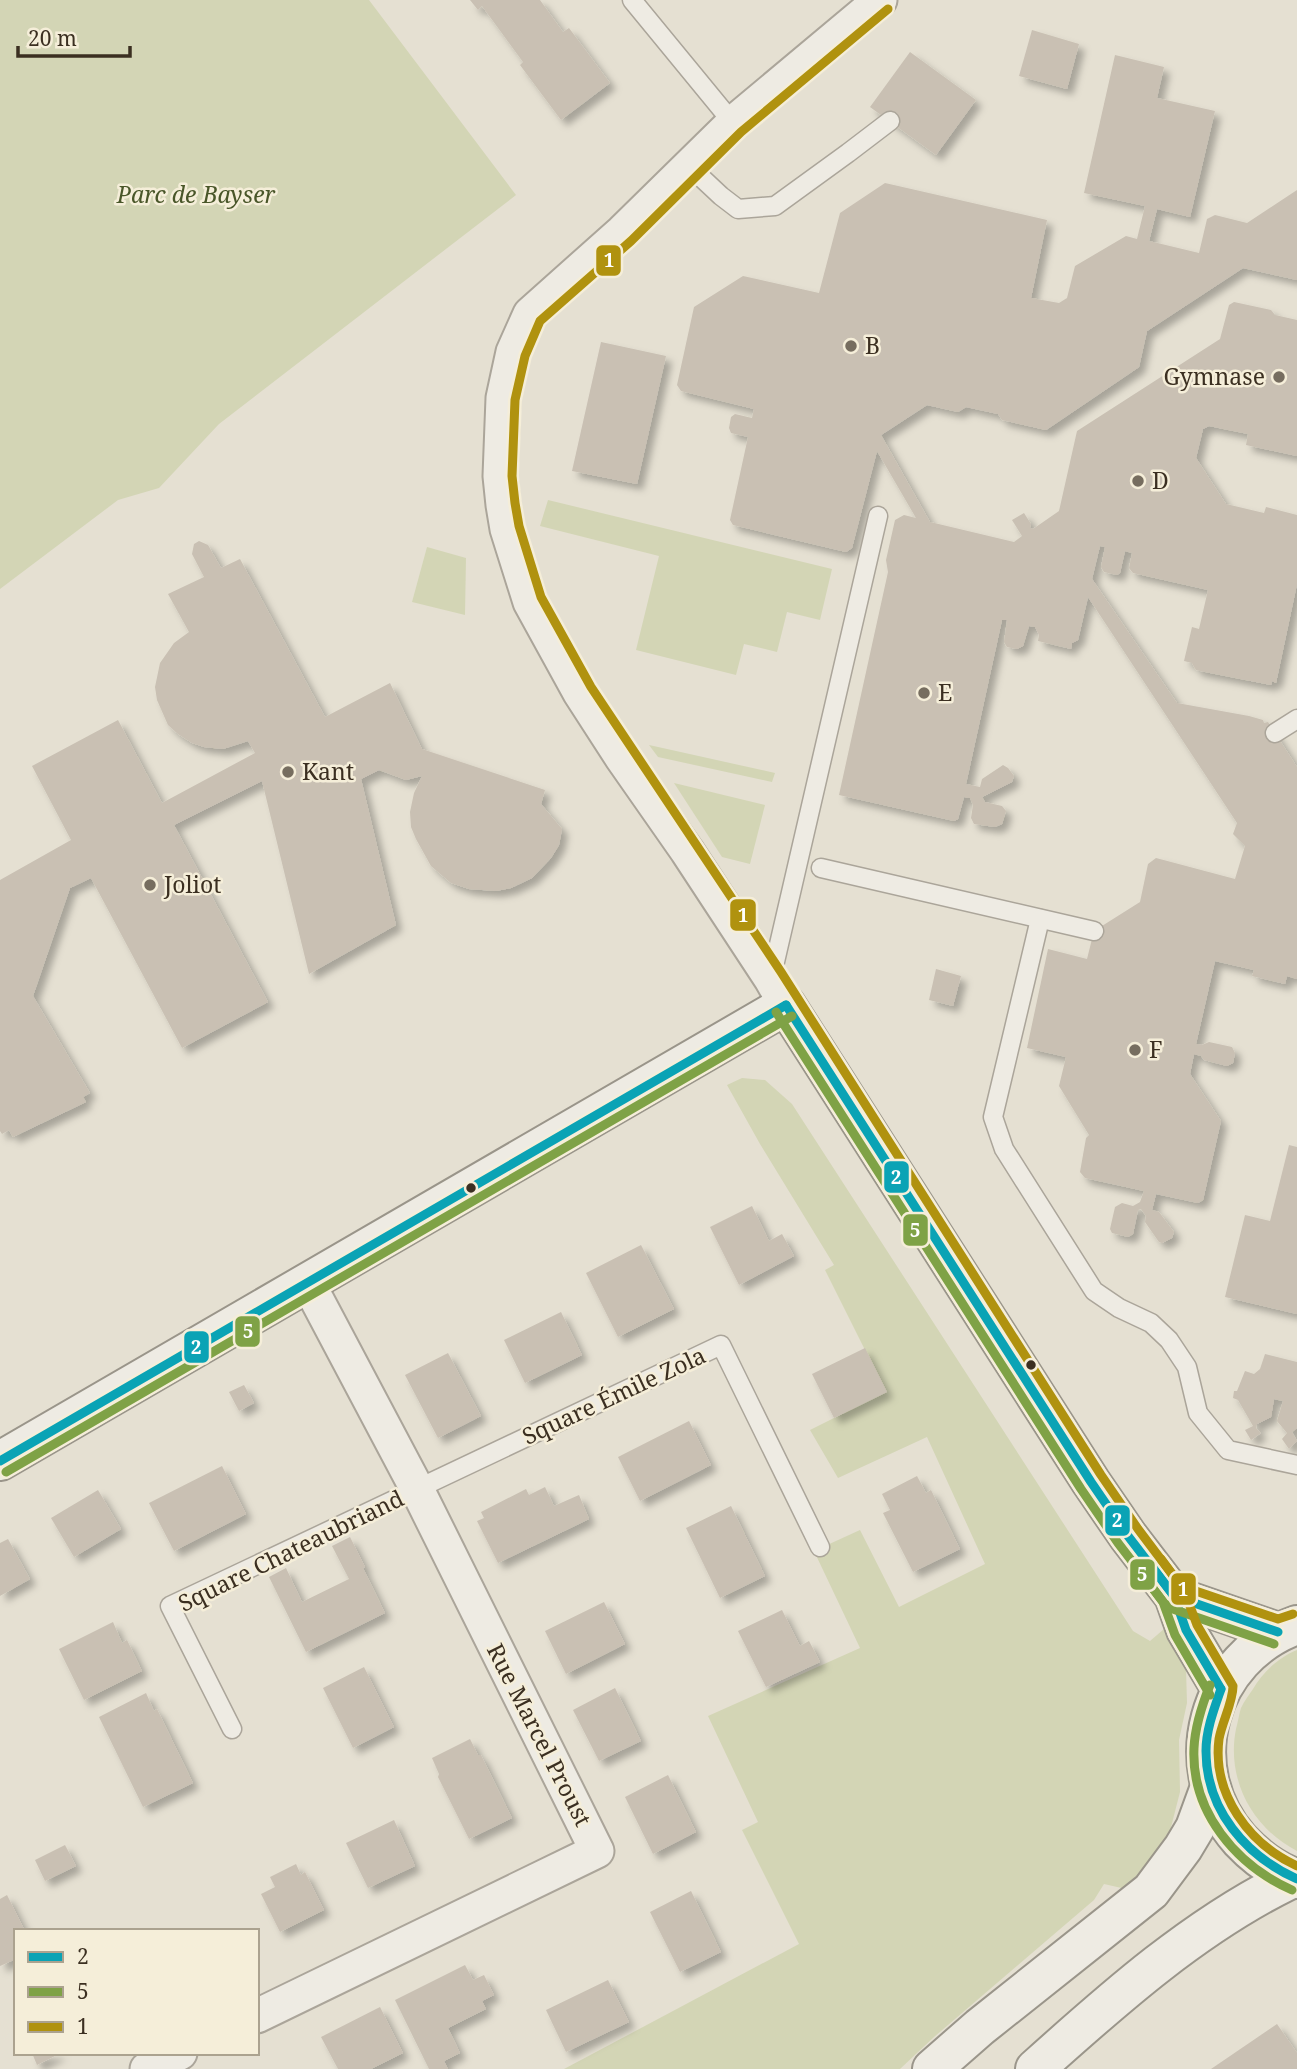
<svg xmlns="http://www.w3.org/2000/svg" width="1297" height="2069" font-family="'Noto Serif',serif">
<defs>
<filter id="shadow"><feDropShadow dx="6" dy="6" stdDeviation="3.5" flood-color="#0004"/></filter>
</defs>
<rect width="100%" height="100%" fill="#e5e0d2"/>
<!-- green -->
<g fill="#d3d5b5">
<path d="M0,0H369L516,195L219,424L159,488L118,500L0,589Z"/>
<path d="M548,500L832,569L820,620L787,612L777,652L744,644L736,675L636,650L659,556L540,526Z"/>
<path d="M427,547L466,558L465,615L412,602Z"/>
<path d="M649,745L775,773L772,782L658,757Z"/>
<path d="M674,783L765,805L750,864L722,857Z"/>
<path d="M742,1078L765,1080L792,1104L1133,1631L1150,1641L1164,1629L1186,1669L1187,1703L1179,1740L1180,1792L1168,1839L1126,1889L1104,1884L1094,1900L934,2037L900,2069H564L799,1944L742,1830L758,1822L708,1716L860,1648L814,1551L860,1530L899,1607L985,1564L927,1437L838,1478L810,1430L886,1392L825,1270L834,1265L760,1144L727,1085Z"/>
<path d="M1297,1650V1851C1252,1828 1226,1779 1236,1729C1238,1722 1239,1714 1241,1708C1244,1701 1249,1695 1253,1689C1262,1673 1279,1657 1297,1650Z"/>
</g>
<!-- building -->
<g fill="#c9c0b3" filter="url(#shadow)">
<path d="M470,0H540L563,32L569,28L610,83L561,120L520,65L523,62L482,6L478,10Z"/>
<path d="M1032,30L1079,44L1067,89L1019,76Z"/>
<path d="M910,52L976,100L936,155L870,107Z"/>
<path d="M1115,55L1164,67L1157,98L1215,111L1190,217L1157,209L1149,241L1199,253L1207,219L1215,215L1247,223L1297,190V280L1243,268L1147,331L1139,367L1046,430L1002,420L998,414L966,407L958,412L927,405L881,435L930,522L1014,542L1022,536L1012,520L1024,513L1031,524L1030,528L1033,529L1059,511L1077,431L1220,339L1229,305L1234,302L1271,310L1275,315L1297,320V456L1246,445L1248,434L1209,426L1203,429L1196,458L1226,504L1264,513L1266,507L1297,515V584L1276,683L1272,681L1271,685L1210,673L1196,670L1192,663L1184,661L1192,627L1199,629L1208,590L1133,573L1129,568L1132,553L1125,551L1120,573L1117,575L1104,572L1101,567L1105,547L1100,546L1092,579L1177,703L1249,716L1263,720L1264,723L1268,722L1297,767V979L1287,976L1285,984L1252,976L1254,970L1215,961L1196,1044L1202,1045L1209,1042L1232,1047L1235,1053L1233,1063L1227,1066L1204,1060L1201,1056L1194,1054L1190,1074L1221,1121L1203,1200L1198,1203L1156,1194L1152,1210L1159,1212L1174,1232L1172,1238L1162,1243L1159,1242L1145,1222L1146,1216L1141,1209L1138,1210L1133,1234L1128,1237L1112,1233L1110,1229L1115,1207L1122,1203L1133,1206L1140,1202L1144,1191L1085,1178L1080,1172L1086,1138L1089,1135L1059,1086L1066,1057L1027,1048L1048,949L1087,959L1094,931L1140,902L1148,864L1156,858L1235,879L1245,846L1233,834L1237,823L1088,597L1078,640L1072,643L1071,649L1038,641L1039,635L1035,627L1029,626L1023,646L1017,649L1007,647L1004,642L1007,620H1002L966,784L980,787L982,779L1003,765L1008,768L1014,776L1012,782L982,797L985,802L1002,806L1006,811L1002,824L995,827L974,824L971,818L973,805L970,798L964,797L958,819L954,821L839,795L888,572L886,560L895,520L904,515L916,518L877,451L852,548L846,552L733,525L730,520L748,437L731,433L729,428L731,417L735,414L752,418L754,409L681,391L677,385L694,307L743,276L819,293L840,213L885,183L1047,220L1031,298L1059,303L1067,298L1075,266L1126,236L1137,239L1145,206L1084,193Z"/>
<path d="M601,342L666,356L637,484L572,471Z"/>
<path d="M199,541L208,545L221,568L240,559L325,717L390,683L422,749L545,790L541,804L562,829L559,845L551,858L532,878L511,888L496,891L469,889L451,883L431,866L416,839L411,827L410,812L414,793L422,776L406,780L379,770L361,779L396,925L309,974L262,781L174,825L268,1002L182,1048L91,878L70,888L33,996L90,1093L83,1097L86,1102L13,1137L9,1130L2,1134L0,1131V880L71,840L32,766L118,720L162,803L255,753L248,741L223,749L204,747L192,743L178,734L168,725L157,700L155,687L160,663L174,643L189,632L168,594L204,577L192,554L194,544Z"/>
<path d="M936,969L961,976L953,1006L929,1000Z"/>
<path d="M1289,1145L1297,1147V1314L1225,1297L1245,1215L1270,1221Z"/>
<path d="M752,1206L769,1241L782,1234L794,1256L739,1285L710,1227Z"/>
<path d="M641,1245L674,1309L618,1337L586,1273Z"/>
<path d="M561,1312L582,1355L525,1383L504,1340Z"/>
<path d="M865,1348L887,1392L834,1418L812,1374Z"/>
<path d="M448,1353L481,1416L438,1438L405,1375Z"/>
<path d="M1265,1354L1297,1362V1428L1292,1432L1297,1441L1289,1449L1282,1439L1287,1433L1277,1421L1283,1401L1274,1399L1271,1417L1257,1424L1256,1428L1261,1433L1251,1440L1245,1430L1253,1426L1238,1400L1233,1398L1234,1391H1237L1245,1371L1254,1374L1260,1369Z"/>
<path d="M244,1385L254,1403L239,1411L229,1392Z"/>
<path d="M689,1421L711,1465L640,1501L618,1457Z"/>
<path d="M222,1466L246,1514L174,1551L149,1503Z"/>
<path d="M917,1476L926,1493L931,1490L960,1549L913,1572L883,1513L890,1510L882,1494Z"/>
<path d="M545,1487L554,1506L579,1495L589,1519L498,1563L477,1521L484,1518L481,1512L526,1489L529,1495Z"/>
<path d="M98,1490L121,1529L74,1557L51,1518Z"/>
<path d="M731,1506L765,1576L720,1598L686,1528Z"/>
<path d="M350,1537L365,1567L363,1568L385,1613L306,1652L269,1577L286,1568L302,1602L349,1579L332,1546Z"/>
<path d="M8,1539L30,1579L0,1596V1543Z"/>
<path d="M604,1602L625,1644L566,1674L545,1631Z"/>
<path d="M782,1610L800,1646L809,1641L820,1662L766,1687L738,1631Z"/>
<path d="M113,1622L122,1643L127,1640L142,1671L84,1700L59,1649Z"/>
<path d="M364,1667L394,1727L353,1748L323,1688Z"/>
<path d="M615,1688L641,1741L599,1761L573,1710Z"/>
<path d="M146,1693L154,1711L157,1709L193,1783L143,1807L99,1717Z"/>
<path d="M470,1739L478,1755H481L512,1818L469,1839L438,1777L439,1774L432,1758Z"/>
<path d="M668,1775L696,1832L653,1854L625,1797Z"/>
<path d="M394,1820L415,1866L368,1888L346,1843Z"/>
<path d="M65,1845L76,1866L45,1881L35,1860Z"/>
<path d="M296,1864L301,1875L305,1872L324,1910L280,1932L261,1894L275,1887L270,1877Z"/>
<path d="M691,1891L721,1952L680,1972L650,1912Z"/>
<path d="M7,1895L25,1931H16V1959L0,1966V1899Z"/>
<path d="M465,1965L473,1980L484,1975L494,1995L482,2001L486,2009L448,2028L460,2053L444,2061L448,2069H429L395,2000Z"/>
<path d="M608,1980L629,2022L566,2052L546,2010Z"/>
<path d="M380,2007L403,2053L371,2069H338L321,2037Z"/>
<path d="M1277,2024L1297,2053V2069H1211Z"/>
<path d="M32,2053H61L37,2065Z"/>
</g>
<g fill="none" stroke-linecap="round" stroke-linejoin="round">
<!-- lane casing -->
<g stroke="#aba59a" stroke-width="21">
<g id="lane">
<path d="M632,0L733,123"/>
<path d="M689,166L721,196L738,209L775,206L848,153L890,121"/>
<path d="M1275,733L1297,719"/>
<path d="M821,868L1094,931"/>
<path d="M1040,919L993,1117L1004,1149L1094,1291L1119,1308L1151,1323L1169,1340L1187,1367L1198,1413L1228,1450L1297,1465"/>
<path d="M771,979L878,516"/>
<path d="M232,1729L170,1606L721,1345L820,1547"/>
</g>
</g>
<!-- street casing -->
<g stroke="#aba59a" stroke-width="37">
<g id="street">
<path d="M786,1005L771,979L687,851L622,758L580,693L530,602L507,529L503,505L500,476L503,398L513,352L530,314L622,232L733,123L880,0"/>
<path d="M257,2016L597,1851L417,1489L308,1283"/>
<path d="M147,2069L180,2053"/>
</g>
</g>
<!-- secondary casing -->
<g stroke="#9a958a" stroke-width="42">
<g id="secondary">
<path d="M0,1461L786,1005L1091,1482L1128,1536L1174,1596L1186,1630L1221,1689"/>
<path d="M1174,1596L1278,1632"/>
<path d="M1297,1625C1207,1657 1176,1768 1240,1840C1256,1857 1275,1871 1297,1879"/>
<path d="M932,2069L980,2027L1151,1891L1183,1848L1195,1828L1210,1787"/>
<path d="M1035,2069C1114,1998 1197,1924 1293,1878"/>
</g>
</g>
<!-- lane -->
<use href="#lane" stroke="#eeebe3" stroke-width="18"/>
<!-- street -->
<use href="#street" stroke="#eeebe3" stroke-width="33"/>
<!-- secondary -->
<use href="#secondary" stroke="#eeebe3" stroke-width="38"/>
<!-- bus-1 casing -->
<g stroke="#f5eed9" stroke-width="14">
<g id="bus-1">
<path d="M786,1005L1091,1482L1128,1536L1174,1596L1278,1632"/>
<path d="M0,1461L786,1005"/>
<path d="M1153,1568L1174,1596L1186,1630L1221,1689"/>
<path d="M1221,1689C1214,1709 1206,1730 1206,1751C1206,1810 1246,1856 1297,1879"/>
</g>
</g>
<!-- bus-2 casing -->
<g stroke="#f5eed9" stroke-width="14">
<g id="bus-2">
<path d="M776,1012L1081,1489L1118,1543L1164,1603L1170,1608L1274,1644"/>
<path d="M6,1472L792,1016"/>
<path d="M1143,1575L1163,1602L1175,1635L1210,1695"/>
<path d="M1210,1685C1202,1705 1195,1726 1194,1748C1191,1812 1236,1865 1292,1890"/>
</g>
</g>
<!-- bus-3 casing -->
<g stroke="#f5eed9" stroke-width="14">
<g id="bus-3">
<path d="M888,9L741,132L631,241L540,321L525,356L515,400L512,476L515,503L519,526L541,597L591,687L781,972L1101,1475L1138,1529L1184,1590L1197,1625L1233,1686C1233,1702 1222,1722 1219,1739C1212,1794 1249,1844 1297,1866"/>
<path d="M1161,1559L1181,1586L1278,1619L1293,1614"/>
</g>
</g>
<!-- bus-1 -->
<use href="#bus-1" stroke="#0aa3b5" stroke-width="9"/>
<!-- bus-2 -->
<use href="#bus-2" stroke="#7fa246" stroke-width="9"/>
<!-- bus-3 -->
<use href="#bus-3" stroke="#b0920f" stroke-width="9"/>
</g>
<!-- markers -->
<g fill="#766d5f" stroke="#f5eed9" stroke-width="2.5">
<circle cx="851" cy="346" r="7"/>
<circle cx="1279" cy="377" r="7"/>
<circle cx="1138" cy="481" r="7"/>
<circle cx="924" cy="693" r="7"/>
<circle cx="288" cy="772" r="7"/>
<circle cx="150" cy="885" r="7"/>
<circle cx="1135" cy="1050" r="7"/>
</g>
<g fill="#3b2f21" stroke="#f5eed9" stroke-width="2.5">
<circle cx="471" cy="1188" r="6"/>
<circle cx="1031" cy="1365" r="6"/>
</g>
<g text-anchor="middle" stroke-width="5" stroke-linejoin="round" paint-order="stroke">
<!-- park labels -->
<g font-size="23" font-style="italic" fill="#495629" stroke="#f5eed9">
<text x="196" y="203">Parc de Bayser</text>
</g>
<!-- poi labels -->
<g font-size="23" fill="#3b2f21" stroke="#f5eed9" text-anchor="start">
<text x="865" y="354">B</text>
<text x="1265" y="385" text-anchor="end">Gymnase</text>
<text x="1152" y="489">D</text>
<text x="938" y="701">E</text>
<text x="302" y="780">Kant</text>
<text x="164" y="893">Joliot</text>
<text x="1149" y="1058">F</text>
</g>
<!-- street labels -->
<g font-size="23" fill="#3b2f21" stroke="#f5eed9">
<text transform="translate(614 1396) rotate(-25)" y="8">Square Émile Zola</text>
<text transform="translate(291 1551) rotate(-26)" y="8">Square Chateaubriand</text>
<text transform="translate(539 1735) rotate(63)" y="8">Rue Marcel Proust</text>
</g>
</g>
<g stroke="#f5eed9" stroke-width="2.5">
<rect x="595" y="244" width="27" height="33" rx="7" fill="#b0920f"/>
<rect x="729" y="898" width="28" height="34" rx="7" fill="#b0920f"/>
<rect x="883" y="1160" width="27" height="34" rx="7" fill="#0aa3b5"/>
<rect x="902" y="1213" width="27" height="34" rx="7" fill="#7fa246"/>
<rect x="234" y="1315" width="27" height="33" rx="7" fill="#7fa246"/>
<rect x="183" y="1330" width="27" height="34" rx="7" fill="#0aa3b5"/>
<rect x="1104" y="1504" width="27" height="33" rx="7" fill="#0aa3b5"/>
<rect x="1129" y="1558" width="27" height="33" rx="7" fill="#7fa246"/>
<rect x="1170" y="1572" width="27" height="34" rx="7" fill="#b0920f"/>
</g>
<g font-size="19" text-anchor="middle" font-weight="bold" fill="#fff">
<text x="609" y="267">1</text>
<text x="743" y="922">1</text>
<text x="896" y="1184">2</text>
<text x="915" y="1237">5</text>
<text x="248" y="1338">5</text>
<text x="196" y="1354">2</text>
<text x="1117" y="1527">2</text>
<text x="1142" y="1581">5</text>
<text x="1183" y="1596">1</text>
</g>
<!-- legend -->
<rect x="14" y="1929" width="245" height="126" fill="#f5eed9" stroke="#aba28f" stroke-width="2"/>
<rect x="28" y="1952" width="35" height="10" fill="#0aa3b5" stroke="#aba28f" stroke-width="2"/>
<text x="77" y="1964" font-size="21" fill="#3b2f21">2</text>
<rect x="28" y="1987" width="35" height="10" fill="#7fa246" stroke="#aba28f" stroke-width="2"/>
<text x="77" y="1999" font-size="21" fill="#3b2f21">5</text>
<rect x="28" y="2022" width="35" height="10" fill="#b0920f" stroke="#aba28f" stroke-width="2"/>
<text x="77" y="2034" font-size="21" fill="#3b2f21">1</text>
<!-- scale -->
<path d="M18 46v10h112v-10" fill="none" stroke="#3b2f21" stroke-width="3.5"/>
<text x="28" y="46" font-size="21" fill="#3b2f21" stroke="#f5eed9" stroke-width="5" paint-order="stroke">20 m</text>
</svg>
